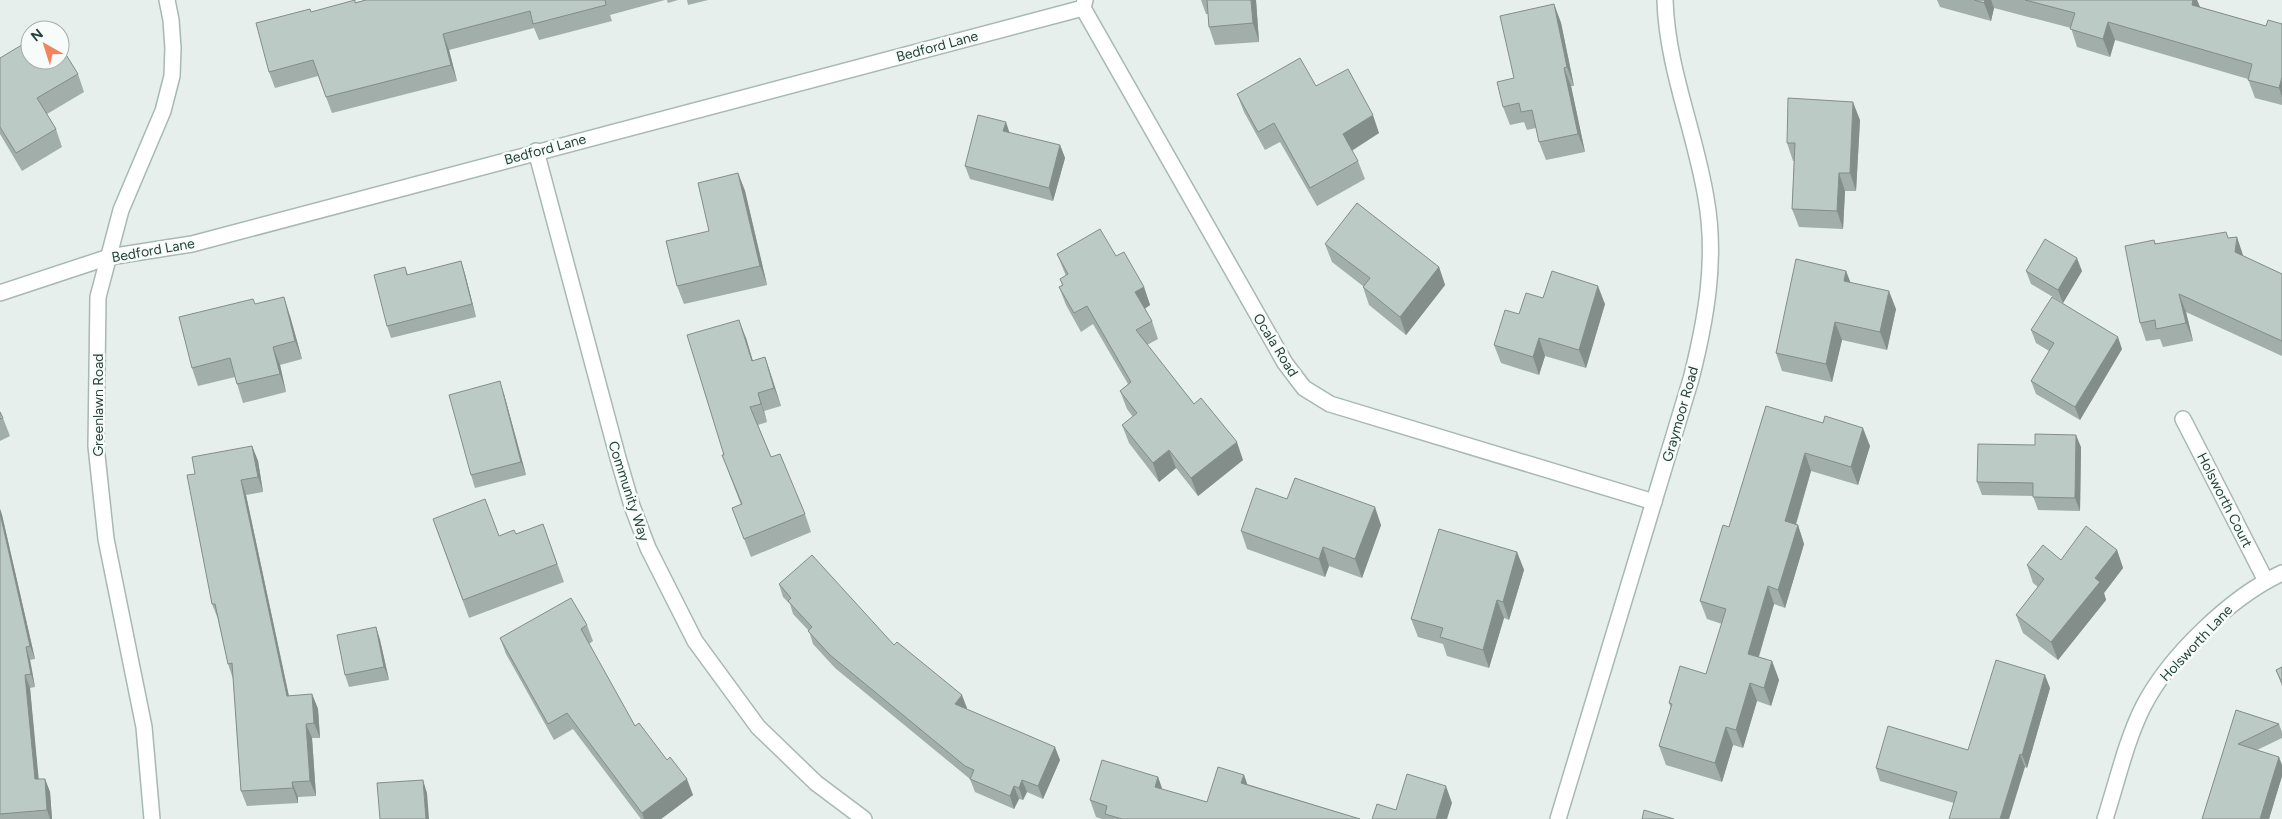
<svg xmlns="http://www.w3.org/2000/svg" width="2282" height="819" font-family="Figtree,sans-serif">
<rect width="100%" height="100%" fill="#e6efeb"/>
<g fill="none" stroke-linecap="round" stroke-linejoin="round">
<!-- street casing -->
<g stroke="#a8b8b2" stroke-width="18">
<g id="street">
<path d="M1083,8L1285,363L1304,388L1330,404L1654,502"/>
<path d="M536,151L618,458L632,506L648,548L695,641L758,727L816,783L864,819"/>
<path d="M0,293L109,257L192,244L1083,8L1085,0"/>
<path d="M2183,419L2266,581"/>
<path d="M152,819L144,727L106,539L96,446L98,297L121,210L163,111L172,76L173,48L171,20L167,0"/>
<path d="M1558,819L1691,379C1706,320 1717,259 1706,198C1695,131 1667,68 1665,0"/>
<path d="M2105,819C2117,782 2126,741 2143,707C2169,656 2231,597 2282,573"/>
</g>
</g>
<!-- street -->
<use href="#street" stroke="#fff" stroke-width="15"/>
</g>
<!-- wall -->
<g fill="#a1aea9">
<path d="M366,0H665L610,15L612,21L539,40L534,28L449,50L457,81L332,113L318,76L275,88L269,72L311,12Z"/>
<path d="M667,0H678L668,3Z"/>
<path d="M687,0H708L688,5Z"/>
<path d="M1201,0H1256L1259,42L1215,45L1209,27L1208,14H1206Z"/>
<path d="M1937,0H2197L2200,7L2266,26L2282,24V105L2255,98L2248,79L2115,40L2110,57L2077,47L2071,28L1994,8L1991,21L1940,7Z"/>
<path d="M1554,4L1561,23L1574,86H1571L1585,152L1546,160L1539,142L1536,128L1527,130L1524,122L1510,125L1503,107L1514,78Z"/>
<path d="M0,58L78,74L84,92L47,114L56,129L62,147L22,171L0,134Z"/>
<path d="M1316,86L1379,133L1352,151L1358,161L1365,179L1317,206L1280,142L1265,150L1244,112L1237,94Z"/>
<path d="M1860,120L1856,191H1845L1843,229L1799,227L1792,209L1794,161H1793L1787,143Z"/>
<path d="M1060,145L1065,158L1053,201L970,179L965,166Z"/>
<path d="M738,173L745,191L767,285L684,304L677,286L709,231Z"/>
<path d="M2229,238L2243,255V256L2282,274V356L2186,312L2193,341L2163,347L2160,339L2146,341L2140,323L2154,240L2156,244Z"/>
<path d="M1325,244L1439,267L1445,285L1406,335L1369,305L1363,287V286L1332,262Z"/>
<path d="M1057,254L1116,256L1144,287L1150,305L1145,309L1152,321L1158,339L1147,345L1194,404L1243,460L1198,496L1176,468L1159,482L1129,443L1122,425L1133,417L1127,409L1120,391L1128,384L1093,324L1081,332L1066,305L1059,287L1062,285L1060,279L1066,276Z"/>
<path d="M461,261L465,274L476,317L391,338L387,326L405,267L408,275Z"/>
<path d="M1846,271L1850,282L1896,309L1887,350L1842,340L1832,382L1782,371L1776,353Z"/>
<path d="M2026,271H2082L2063,303L2031,284Z"/>
<path d="M1543,298L1605,304L1586,368L1545,356L1539,375L1501,363L1494,345L1519,314Z"/>
<path d="M255,304L290,316L302,359L280,365L286,392L243,403L235,377L198,386L192,368Z"/>
<path d="M2031,330L2122,349L2080,420L2036,394L2031,381L2049,351L2036,343Z"/>
<path d="M746,338L753,361L765,357L771,375L781,406L764,411L767,422L758,425L771,457L805,514L811,532L751,557L732,508L741,505L722,455H724Z"/>
<path d="M504,394L526,475L475,488L471,475Z"/>
<path d="M1766,406L1870,446L1858,485L1811,471L1796,525H1798L1804,544L1785,608L1774,604L1759,657L1772,661L1779,680L1771,706L1757,701L1743,748L1733,745L1722,782L1666,765L1659,746L1671,708L1669,703L1706,674L1722,624L1707,619L1700,601L1729,527Z"/>
<path d="M0,412L3,418L10,436L0,441Z"/>
<path d="M252,446L258,461L263,492L246,495L289,696L312,694L318,709L320,738H312L316,796L298,797V803L247,806L241,791L233,679L228,664L218,619L212,604L195,474Z"/>
<path d="M2081,447L2080,511L2038,510L2033,496L1982,495L1977,482Z"/>
<path d="M1287,499L1381,525L1362,578L1329,566L1325,577L1247,549L1241,531Z"/>
<path d="M0,509L2,515L35,659L30,660L35,687L30,688L38,779H45L50,792L52,819H0Z"/>
<path d="M433,519L499,536L516,534L543,524L564,582L469,618Z"/>
<path d="M2117,550L2123,568L2104,593L2106,600L2058,660L2023,633L2016,615L2038,587L2033,583L2027,565Z"/>
<path d="M1517,552L1524,570L1509,620L1504,618L1489,668L1447,656L1443,644L1418,637L1411,619Z"/>
<path d="M779,584L894,645L967,708L966,709L1060,760L1043,799L1027,792L1023,800L1019,799L1014,809L975,792L970,779L835,668L813,644L809,631L793,614L790,604L783,597Z"/>
<path d="M587,625L593,641L589,644L635,726L693,795L661,819H641L573,729L554,740L506,654L500,638Z"/>
<path d="M376,627L380,640L389,680L349,687L345,675Z"/>
<path d="M2282,667V686L2276,670Z"/>
<path d="M2050,688L2027,768L2025,767L1954,803L1880,781L1876,768L1968,750Z"/>
<path d="M2236,710L2279,724L2282,732V738L2257,750L2282,776L2269,819H2202Z"/>
<path d="M1244,775L1247,784L1360,819H1102L1096,817L1090,800L1158,777L1162,789L1207,802Z"/>
</g>
<!-- shaded-wall -->
<g fill="#838d89">
<path d="M1251,0H1256L1259,42L1253,23Z"/>
<path d="M1985,0H1991L1994,8L1991,21L1984,3Z"/>
<path d="M2193,0H2197L2202,12L2192,5Z"/>
<path d="M1554,4L1561,23L1574,86L1567,67Z"/>
<path d="M2108,22L2115,40L2110,57L2103,39Z"/>
<path d="M443,34L449,50L457,81L451,65Z"/>
<path d="M1564,68L1571,86L1585,152L1578,134Z"/>
<path d="M2282,77V97L2279,88Z"/>
<path d="M1853,102L1860,120L1856,191L1850,173Z"/>
<path d="M1373,115L1379,133L1349,152L1343,134Z"/>
<path d="M1006,122L1010,134L1003,131Z"/>
<path d="M1060,145L1065,158L1053,201L1049,188Z"/>
<path d="M738,173L745,191L767,285L760,266Z"/>
<path d="M1839,173L1845,191L1843,229L1837,211Z"/>
<path d="M2237,237L2243,255L2242,270L2235,252Z"/>
<path d="M2077,258L2082,271L2063,303L2058,290Z"/>
<path d="M461,261L465,274L476,317L472,304Z"/>
<path d="M1439,267L1445,285L1406,335L1400,317Z"/>
<path d="M1846,271L1853,289L1844,281Z"/>
<path d="M1598,286L1605,304L1586,368L1579,350Z"/>
<path d="M1144,287L1150,305L1142,310L1135,292Z"/>
<path d="M1889,291L1896,309L1887,350L1880,332Z"/>
<path d="M2179,294L2186,312L2193,341L2186,323Z"/>
<path d="M284,297L290,316L302,359L295,341Z"/>
<path d="M739,320L746,338L758,379L752,361Z"/>
<path d="M1835,322L1842,340L1832,382L1826,364Z"/>
<path d="M2118,337L2122,349L2080,420L2075,407Z"/>
<path d="M1539,338L1545,356L1539,375L1533,357Z"/>
<path d="M273,347L280,365L286,392L280,374Z"/>
<path d="M765,357L771,375L781,406L774,388Z"/>
<path d="M500,381L504,394L526,475L521,462Z"/>
<path d="M758,393L764,411L767,422L761,404Z"/>
<path d="M1863,428L1870,446L1858,485L1851,467Z"/>
<path d="M2076,435L2081,447L2080,511L2075,498Z"/>
<path d="M1237,442L1243,460L1198,496L1191,478Z"/>
<path d="M252,446L258,461L263,492L258,477Z"/>
<path d="M1169,450L1176,468L1159,482L1153,463Z"/>
<path d="M1805,453L1811,471L1791,540L1785,521Z"/>
<path d="M241,480L246,495L292,711L287,696Z"/>
<path d="M1375,507L1381,525L1362,578L1355,559Z"/>
<path d="M0,509L2,515L35,659L30,646L0,513Z"/>
<path d="M1798,525L1804,544L1785,608L1778,590Z"/>
<path d="M1323,547L1329,566L1325,577L1319,559Z"/>
<path d="M2117,550L2123,568L2104,593L2106,600L2058,660L2051,642L2095,578Z"/>
<path d="M1517,552L1524,570L1509,620L1503,602Z"/>
<path d="M1768,586L1774,604L1754,672L1748,654Z"/>
<path d="M1497,600L1504,618L1489,668L1483,650Z"/>
<path d="M376,627L380,640L389,680L384,667Z"/>
<path d="M26,647L30,660L35,687L31,674Z"/>
<path d="M1772,661L1779,680L1771,706L1764,688Z"/>
<path d="M25,675L30,688L40,792L35,779Z"/>
<path d="M2045,675L2050,688L2027,768L2022,755Z"/>
<path d="M1750,683L1757,701L1743,748L1736,730Z"/>
<path d="M312,694L318,709L320,738L314,723Z"/>
<path d="M962,695L967,708L959,717L955,704Z"/>
<path d="M306,724L312,738L316,796L310,781Z"/>
<path d="M1726,727L1733,745L1722,782L1715,763Z"/>
<path d="M1055,747L1060,760L1043,799L1038,786Z"/>
<path d="M2020,754L2025,767L2009,819H2000Z"/>
<path d="M2279,757L2282,765V776L2269,819H2260Z"/>
<path d="M1244,775L1250,792L1241,783Z"/>
<path d="M1158,777L1164,794L1155,787Z"/>
<path d="M45,779L50,792L52,819H50L47,810Z"/>
<path d="M687,779L693,795L661,819H644L642,813Z"/>
<path d="M423,780L427,793L429,819H426Z"/>
<path d="M1022,780L1027,792L1023,800L1019,788Z"/>
<path d="M292,782L298,797V803L293,788Z"/>
<path d="M1014,786L1019,799L1014,809L1010,796Z"/>
<path d="M1446,786L1452,803L1447,819H1436Z"/>
</g>
<!-- building -->
<g fill="#bbcac4" stroke="#838d89">
<path d="M355,0V3L366,0H605L606,5L533,24L530,11L443,34L451,65L326,97L313,60L269,72L256,23L310,9L311,12Z"/>
<path d="M1207,0H1251L1253,23L1209,27Z"/>
<path d="M1974,0H1985L1984,3Z"/>
<path d="M2025,0H2193L2192,5L2266,26L2268,20L2282,24V77L2279,88L2248,80L2252,64L2108,22L2103,39L2070,29L2075,13Z"/>
<path d="M1554,4L1567,67L1564,68L1578,134L1539,142L1532,110L1521,112L1519,103L1503,107L1497,82L1514,78L1500,16Z"/>
<path d="M30,40V60H60V45L78,74L37,98L56,129L16,153L0,127V58Z"/>
<path d="M1300,58L1316,86L1348,69L1373,115L1343,134L1358,161L1310,188L1274,123L1258,132L1237,94Z"/>
<path d="M1788,98L1853,102L1850,173H1839L1837,211L1792,209L1795,143H1787Z"/>
<path d="M978,115L1006,122L1003,131L1060,145L1049,188L965,166Z"/>
<path d="M738,173L760,266L677,286L666,241L709,231L698,183Z"/>
<path d="M1357,203L1439,267L1400,317L1363,287L1370,278L1325,244Z"/>
<path d="M1100,229L1116,256L1124,252L1144,287L1135,292L1152,321L1136,330L1194,404L1201,398L1237,442L1191,478L1169,450L1153,463L1122,425L1137,413L1120,391L1131,382L1087,306L1074,313L1059,287L1063,285L1060,279L1068,274L1057,254Z"/>
<path d="M2226,232L2228,238L2237,237L2235,252L2282,274V341L2179,294L2186,323L2156,329L2155,320L2140,323L2125,246L2154,240L2155,244Z"/>
<path d="M2045,239L2077,258L2058,290L2026,271Z"/>
<path d="M1796,259L1846,271L1844,281L1889,291L1880,332L1835,322L1826,364L1776,353Z"/>
<path d="M461,261L472,304L387,326L374,275L405,267L407,275Z"/>
<path d="M1552,271L1598,286L1579,350L1539,338L1533,357L1494,345L1505,310L1519,314L1526,293L1543,298Z"/>
<path d="M284,297L295,341L273,347L280,374L237,384L230,358L192,368L179,317L253,299L255,304Z"/>
<path d="M2052,297L2118,337L2075,407L2031,381L2054,343L2031,330Z"/>
<path d="M739,320L752,361L765,357L774,388L758,393L761,404L750,407L771,457L780,454L805,514L744,539L732,508L742,504L722,455H724L687,335Z"/>
<path d="M500,381L521,462L471,475L449,395Z"/>
<path d="M1766,406L1823,423L1825,416L1863,428L1851,467L1805,453L1785,521L1798,525L1778,590L1768,586L1748,654L1772,661L1764,688L1750,683L1736,730L1726,727L1715,763L1659,746L1672,704L1669,703L1680,666L1706,674L1726,609L1700,601L1723,525L1729,527Z"/>
<path d="M0,412L3,418L0,419Z"/>
<path d="M2035,434L2076,435L2075,498L2033,497V483L1977,482L1978,444L2035,445Z"/>
<path d="M252,446L258,477L241,480L287,696L312,694L314,723L306,724L310,781L292,782L293,788L241,791L232,663L228,664L215,604H212L187,475L195,474L192,457Z"/>
<path d="M1295,478L1375,507L1355,559L1323,547L1319,559L1241,531L1256,488L1287,499Z"/>
<path d="M485,499L499,536L514,530L516,534L543,524L557,564L463,600L433,519Z"/>
<path d="M0,513L30,646L26,647L31,674L25,675L35,779H45L47,810L0,814Z"/>
<path d="M2086,526L2117,550L2095,578L2100,582L2051,642L2016,615L2044,579L2027,565L2043,545L2061,560Z"/>
<path d="M1439,529L1517,552L1503,602L1497,600L1483,650L1440,637L1443,628L1411,619Z"/>
<path d="M812,555L894,645L897,642L962,695L955,704L1055,747L1038,786L1022,780L1019,788L1014,786L1010,796L970,779L974,770L965,766L830,655L808,631L812,627L788,601L791,598L779,584Z"/>
<path d="M571,598L587,625L581,629L635,726L639,723L667,760L670,757L687,779L642,813L567,713L548,724L500,638Z"/>
<path d="M376,627L384,667L345,675L337,635Z"/>
<path d="M1996,660L2045,675L2022,755L2020,754L2000,819H1949L1957,792L1876,768L1888,726L1968,750Z"/>
<path d="M2282,667V683L2276,670Z"/>
<path d="M2236,710L2279,724L2238,744L2279,757L2260,819H2202Z"/>
<path d="M1102,760L1158,777L1155,787L1207,802L1218,767L1244,775L1241,783L1360,819H1122L1105,814L1107,806L1090,800Z"/>
<path d="M1407,774L1446,786L1436,819H1372L1377,804L1396,810Z"/>
<path d="M423,780L426,819H380L377,783Z"/>
<path d="M1644,810L1674,819H1642Z"/>
</g>
<g text-anchor="middle" stroke-width="5" stroke-linejoin="round" paint-order="stroke">
<!-- street labels -->
<g font-size="14" fill="#24423a" stroke="#f7fbf9">
<text transform="translate(937 46) rotate(-15)" y="5">Bedford Lane</text>
<text transform="translate(545 149) rotate(-15)" y="5">Bedford Lane</text>
<text transform="translate(153 250) rotate(-10)" y="5">Bedford Lane</text>
<text transform="translate(1276 345) rotate(58)" y="5">Ocala Road</text>
<text transform="translate(98 405) rotate(-90)" y="5">Greenlawn Road</text>
<text transform="translate(1680 414) rotate(-74)" y="5">Graymoor Road</text>
<text transform="translate(629 491) rotate(72)" y="5">Community Way</text>
<text transform="translate(2225 500) rotate(63)" y="5">Holsworth Court</text>
<text transform="translate(2196 643) rotate(-47)" y="5">Holsworth Lane</text>
</g>
</g>
<!-- north arrow -->
<g transform="translate(45 45) rotate(321)"><circle r="24" fill="#f7fbf9" stroke="#a3b1ad"/>
<path d="M0-4L9 19L0 12L-9 19Z" fill="#f4845f"/>
<text y="-8" font-size="14" font-weight="bold" text-anchor="middle" fill="#24423a">N</text>
</g>
</svg>
